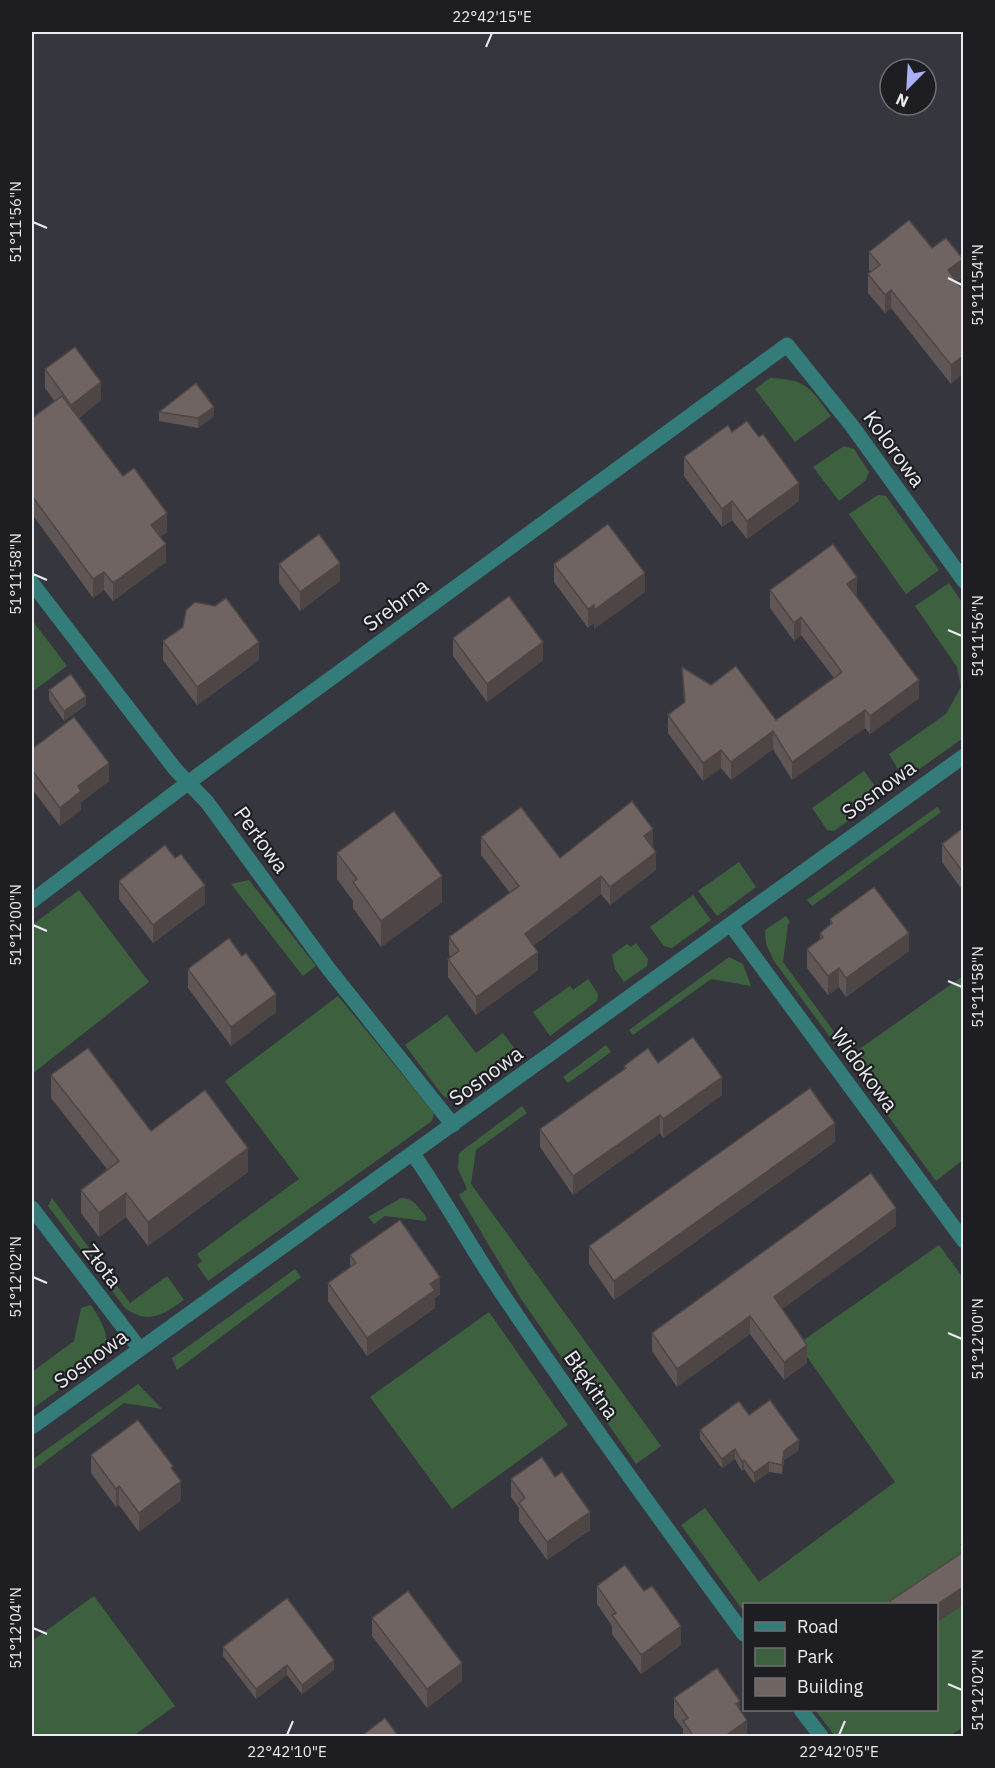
<svg xmlns="http://www.w3.org/2000/svg" width="995" height="1768" font-family="'IBM Plex Sans',sans-serif">
<rect width="100%" height="100%" fill="#36363f"/>
<!-- green -->
<g fill="#3d613e">
<path d="M770,378C808,380 809,387 831,416L795,442L755,389Z"/>
<path d="M844,446L854,449L869,472L866,480L839,501L813,467Z"/>
<path d="M878,495L886,496L939,570L906,594L849,514Z"/>
<path d="M949,583L963,604V738L904,780L889,754L946,714L961,687L957,667L915,606Z"/>
<path d="M32,620L67,666L32,692Z"/>
<path d="M864,771L879,792L877,800L834,831L827,830L812,808Z"/>
<path d="M937,807L941,812L812,906L807,900Z"/>
<path d="M739,862L756,887L717,916L698,891Z"/>
<path d="M249,880L316,966L303,976L231,884Z"/>
<path d="M79,890L149,982L32,1074V925Z"/>
<path d="M693,895L711,920L672,948L664,946L650,927Z"/>
<path d="M786,916L790,922L788,924L783,962L851,1055L963,976V1160L936,1181L774,961L766,944L765,930Z"/>
<path d="M636,943L648,959L647,966L624,982L615,969L612,955L627,944L631,947Z"/>
<path d="M729,957L743,964L751,986L711,979L633,1035L629,1030Z"/>
<path d="M588,979L598,994L597,1001L550,1036L533,1012L570,986L573,990Z"/>
<path d="M338,996L434,1113L432,1121L208,1281L197,1265L202,1261L197,1254L299,1179L225,1081Z"/>
<path d="M447,1015L476,1053L503,1033L518,1053L517,1060L458,1102L443,1096L405,1045Z"/>
<path d="M606,1045L611,1052L568,1083L563,1077Z"/>
<path d="M522,1106L527,1113L476,1150L471,1184L661,1446L636,1464L521,1299L459,1195L467,1189L458,1169L459,1153Z"/>
<path d="M52,1198L130,1303L167,1276L184,1300C163,1315 148,1325 125,1308L48,1206Z"/>
<path d="M401,1198C414,1198 419,1208 427,1218L425,1221L385,1216L374,1224L368,1217Z"/>
<path d="M939,1245L964,1279V1541L960,1544L964,1550L963,1727L950,1736H835L815,1710H936V1604H744V1612L681,1525L705,1508L759,1582L895,1482L798,1344Z"/>
<path d="M295,1269L301,1277L177,1370L172,1358Z"/>
<path d="M91,1305C103,1324 114,1340 99,1361L32,1409V1372L74,1341L81,1308Z"/>
<path d="M489,1312L568,1425L452,1509L370,1397Z"/>
<path d="M138,1384L162,1409L124,1403L32,1471V1460Z"/>
<path d="M94,1596L175,1706L133,1736H32V1641Z"/>
</g>
<g fill="none" stroke-linecap="round" stroke-linejoin="round">
<!-- minor -->
<g stroke="#337c7a" stroke-width="15">
<path d="M32,583L175,769L207,802L328,968L453,1125"/>
<path d="M32,901L189,782L787,345L852,426L964,581"/>
<path d="M731,925L964,1241"/>
<path d="M413,1154C444,1198 469,1245 499,1289C578,1406 660,1520 744,1634"/>
<path d="M32,1208L140,1349"/>
<path d="M32,1427L964,756"/>
<path d="M801,1710L821,1736"/>
</g>
</g>
<!-- wall -->
<g fill="#605655">
<path d="M932,248L963,277L957,281L951,384L891,308L885,313L868,293V274L871,272L869,270V252Z"/>
<path d="M45,369L101,400L79,418L123,476L167,532L160,537L166,562L113,601L104,590L93,598L32,514V418L55,402L45,388Z"/>
<path d="M159,412L214,416L198,428L159,421Z"/>
<path d="M732,432L799,501L747,539L732,520L722,527L684,476V457Z"/>
<path d="M279,564L340,581L300,611L279,583Z"/>
<path d="M554,564L645,592L594,629V623L588,628L554,582Z"/>
<path d="M770,590L857,595L856,596L919,698L870,734L865,728L792,780L773,749L731,780L721,768L703,781L668,733V715L684,703L682,667L711,685L776,720L834,678L801,635L794,641L770,608Z"/>
<path d="M453,638L543,660L487,702L453,656Z"/>
<path d="M163,641L259,660L197,705L163,660Z"/>
<path d="M49,690L86,705L64,721L49,700Z"/>
<path d="M32,749L109,781L81,802V810L60,826L32,789Z"/>
<path d="M963,828V891L942,862V844Z"/>
<path d="M481,837L560,858L653,847L656,870L610,905L601,894L533,946L538,970L476,1015L448,977V959L451,957L449,955V937L510,893L481,855Z"/>
<path d="M337,853L442,902L381,947L353,908V901L337,879Z"/>
<path d="M119,881L205,904L153,943L119,899Z"/>
<path d="M830,919L909,951L846,997L839,987L828,995L807,968V949L820,940V933L830,925Z"/>
<path d="M188,969L276,1012L231,1046L188,988Z"/>
<path d="M658,1063L722,1095L663,1138L660,1133L573,1195L540,1147V1129L624,1070V1066Z"/>
<path d="M51,1075L151,1131L248,1172L148,1246L126,1217L99,1237L81,1213V1190L107,1169L51,1098Z"/>
<path d="M835,1142L614,1300L589,1264V1246Z"/>
<path d="M896,1226L782,1309L807,1363L784,1380L750,1334L677,1387L652,1351V1333Z"/>
<path d="M350,1255L440,1294L435,1298V1308L367,1356L328,1301V1283L350,1267Z"/>
<path d="M749,1415L799,1450L784,1460L782,1474L769,1472L754,1483L744,1469L742,1471L735,1459L722,1468L700,1439V1430Z"/>
<path d="M91,1455L173,1471L181,1500L139,1532L119,1505L116,1507L91,1473Z"/>
<path d="M511,1479L590,1530L547,1560L519,1521V1508L511,1497Z"/>
<path d="M597,1586L681,1645L641,1674L612,1634V1626L597,1604Z"/>
<path d="M372,1618L462,1681L427,1708L372,1636Z"/>
<path d="M223,1647L334,1670L302,1694L287,1675L256,1699L223,1656Z"/>
<path d="M674,1698L740,1711L747,1737H683V1729L674,1717Z"/>
</g>
<!-- shaded-wall -->
<g fill="#4e4645">
<path d="M963,259V277L948,289V270Z"/>
<path d="M891,290V308L885,313V295Z"/>
<path d="M963,356V374L951,384V365Z"/>
<path d="M101,382V400L71,424V405Z"/>
<path d="M214,407V416L198,428V418Z"/>
<path d="M799,483V501L747,539V521Z"/>
<path d="M732,501V520L722,527V509Z"/>
<path d="M167,513V532L151,543V525Z"/>
<path d="M166,544V562L113,601V583Z"/>
<path d="M340,563V581L300,611V592Z"/>
<path d="M104,572V590L93,598V579Z"/>
<path d="M645,573V592L594,629V610Z"/>
<path d="M857,577V595L847,602V584Z"/>
<path d="M594,605V623L588,628V609Z"/>
<path d="M801,617V635L794,641V623Z"/>
<path d="M259,642V660L197,705V687Z"/>
<path d="M543,642V660L487,702V684Z"/>
<path d="M919,680V698L870,734V716Z"/>
<path d="M86,696V705L64,721V711Z"/>
<path d="M865,710V728L792,780V762Z"/>
<path d="M773,731V749L731,780V762Z"/>
<path d="M721,750V768L703,781V763Z"/>
<path d="M109,763V781L81,802V810L60,826V808L78,786Z"/>
<path d="M653,829V847L644,854V836Z"/>
<path d="M656,852V870L610,905V887Z"/>
<path d="M442,876V902L381,947V921Z"/>
<path d="M601,876V894L525,952V934Z"/>
<path d="M205,885V904L153,943V925Z"/>
<path d="M909,933V951L846,997V978Z"/>
<path d="M538,952V970L476,1015V997Z"/>
<path d="M839,968V987L828,995V976Z"/>
<path d="M276,994V1012L231,1046V1027Z"/>
<path d="M722,1077V1095L663,1138V1119Z"/>
<path d="M660,1115V1133L573,1195V1176Z"/>
<path d="M835,1123V1142L614,1300V1281Z"/>
<path d="M248,1148V1172L148,1246V1222Z"/>
<path d="M126,1193V1217L99,1237V1213Z"/>
<path d="M896,1208V1226L774,1315V1297Z"/>
<path d="M440,1277V1294L435,1298V1308L367,1356V1338L430,1284Z"/>
<path d="M750,1316V1334L677,1387V1369Z"/>
<path d="M807,1345V1363L784,1380V1362Z"/>
<path d="M799,1440V1450L784,1460L782,1474V1465L784,1451Z"/>
<path d="M735,1449V1459L722,1468V1459Z"/>
<path d="M744,1460V1469L742,1471V1462Z"/>
<path d="M769,1462V1472L754,1483V1473Z"/>
<path d="M181,1481V1500L139,1532V1513Z"/>
<path d="M119,1486V1505L116,1507V1489Z"/>
<path d="M590,1512V1530L547,1560V1542Z"/>
<path d="M963,1587V1605L936,1623V1605Z"/>
<path d="M681,1626V1645L641,1674V1655Z"/>
<path d="M334,1660V1670L302,1694V1685Z"/>
<path d="M462,1663V1681L427,1708V1689Z"/>
<path d="M287,1665V1675L256,1699V1689Z"/>
<path d="M740,1701V1719L736,1704Z"/>
<path d="M747,1720V1737H724Z"/>
</g>
<!-- building -->
<g fill="#706463" stroke="#4e4645" stroke-width="1.5">
<path d="M909,220L932,248L946,238L963,259L948,270L963,290V356L951,365L891,290L885,295L868,274L880,265L869,252Z"/>
<path d="M75,347L101,382L71,405L45,369Z"/>
<path d="M196,383L214,407L198,418L159,412Z"/>
<path d="M62,396L123,476L134,468L167,513L151,525L166,544L113,583L104,572L93,579L32,496V418Z"/>
<path d="M747,421L759,437L763,434L799,483L747,521L732,501L722,509L684,457L728,425L732,432Z"/>
<path d="M608,524L645,573L594,610V605L588,609L554,564Z"/>
<path d="M319,534L340,563L300,592L279,564Z"/>
<path d="M833,544L857,577L847,584L919,680L870,716L865,710L792,762L773,731L731,762L721,750L703,763L668,715L685,702L682,667L711,685L736,666L776,720L842,672L801,617L794,623L770,590Z"/>
<path d="M509,596L543,642L487,684L453,638Z"/>
<path d="M226,598L259,642L197,687L163,641L183,627L186,610L195,602L215,606Z"/>
<path d="M71,674L86,696L64,711L49,690Z"/>
<path d="M74,717L109,763L78,786L81,791L60,808L32,770V749Z"/>
<path d="M632,801L653,829L644,836L656,852L610,887L601,876L525,934L538,952L476,997L448,959L459,951L449,937L519,886L481,837L521,807L560,858Z"/>
<path d="M394,811L442,876L381,921L353,882L357,879L337,853Z"/>
<path d="M963,828V872L942,844Z"/>
<path d="M165,845L175,858L181,854L205,885L153,925L119,881Z"/>
<path d="M874,887L909,933L846,978L839,968L828,976L807,949L823,937L820,933L832,923L830,919Z"/>
<path d="M229,938L242,956L246,953L276,994L231,1027L188,969Z"/>
<path d="M693,1037L722,1077L663,1119L660,1115L573,1176L540,1129L626,1068L624,1066L648,1048L658,1063Z"/>
<path d="M88,1048L151,1131L205,1090L248,1148L148,1222L126,1193L99,1213L81,1190L119,1161L51,1075Z"/>
<path d="M810,1088L835,1123L614,1281L589,1246Z"/>
<path d="M871,1173L896,1208L774,1297L807,1345L784,1362L750,1316L677,1369L652,1333Z"/>
<path d="M400,1220L440,1277L430,1284L435,1290L367,1338L328,1283L356,1263L350,1255Z"/>
<path d="M770,1400L799,1440L784,1451L782,1465L769,1462L754,1473L744,1460L742,1462L735,1449L722,1459L700,1430L739,1401L749,1415Z"/>
<path d="M138,1420L173,1466L171,1468L181,1481L139,1513L119,1486L116,1489L91,1455Z"/>
<path d="M542,1457L555,1477L562,1472L590,1512L547,1542L519,1503L525,1498L511,1479Z"/>
<path d="M963,1552V1587L936,1605H892L890,1601Z"/>
<path d="M625,1565L644,1591L652,1586L681,1626L641,1655L612,1615L616,1613L597,1586Z"/>
<path d="M408,1591L462,1663L427,1689L372,1618Z"/>
<path d="M287,1598L334,1660L302,1685L287,1665L256,1689L223,1647Z"/>
<path d="M717,1668L740,1701L736,1704L747,1720L724,1737H694L683,1721L688,1718L674,1698Z"/>
<path d="M385,1718L399,1737H360Z"/>
</g>
<!-- ticks -->
<path fill="none" stroke="#eaebf0" stroke-width="2" d="M486,47L492,33M33,222L47,228M948,278L962,285M33,574L47,580M948,630L962,636M33,925L47,931M948,981L962,987M33,1277L47,1283M948,1333L962,1339M33,1628L47,1634M948,1684L962,1690M287,1735L293,1721M839,1735L845,1721"/>
<g text-anchor="middle" stroke-width="4.5" stroke-linejoin="round" paint-order="stroke">
<!-- street labels -->
<g font-size="21" fill="#eaebf0" stroke="#1e1e22">
<text transform="translate(894 449) rotate(54)" y="7">Kolorowa</text>
<text transform="translate(396 605) rotate(-36)" y="7">Srebrna</text>
<text transform="translate(879 790) rotate(-36)" y="7">Sosnowa</text>
<text transform="translate(261 840) rotate(54)" y="7">Perłowa</text>
<text transform="translate(864 1070) rotate(54)" y="7">Widokowa</text>
<text transform="translate(486 1076) rotate(-36)" y="7">Sosnowa</text>
<text transform="translate(102 1266) rotate(52)" y="7">Złota</text>
<text transform="translate(91 1359) rotate(-36)" y="7">Sosnowa</text>
<text transform="translate(591 1385) rotate(55)" y="7">Błękitna</text>
</g>
</g>
<!-- border -->
<rect width="995" height="1768" fill="none" stroke="#1e1e22" stroke-width="66"/>
<!-- legend -->
<rect x="743" y="1603" width="195" height="108" fill="#1e1e22" stroke="#707074" stroke-width="1.5"/>
<rect x="755" y="1622" width="30" height="9" fill="#337c7a" stroke="#707074" stroke-width="1.5"/>
<text x="797" y="1633" font-size="18" fill="#eaebf0">Road</text>
<rect x="755" y="1648" width="30" height="18" fill="#3d613e" stroke="#707074" stroke-width="1.5"/>
<text x="797" y="1663" font-size="18" fill="#eaebf0">Park</text>
<rect x="755" y="1678" width="30" height="18" fill="#706463" stroke="#707074" stroke-width="1.5"/>
<text x="797" y="1693" font-size="18" fill="#eaebf0">Building</text>
<!-- north arrow -->
<g transform="translate(908 87) rotate(204)"><circle r="28" fill="#1e1e22" stroke="#707074" stroke-width="1.5"/>
<path d="M0-4.5L10 22L0 15L-10 22Z" fill="#aab0fb"/>
<text y="-9" font-size="16" font-weight="bold" text-anchor="middle" fill="#eaebf0">N</text>
</g>
<rect x="33" y="33" width="929" height="1702" fill="none" stroke="#eaebf0" stroke-width="2"/>
<g font-size="15" text-anchor="middle" fill="#eaebf0">
<text x="492" y="22">22°42'15"E</text>
<text transform="translate(16 222) rotate(-90)" y="5">51°11'56"N</text>
<text transform="translate(978 285) rotate(-90)" y="5">51°11'54"N</text>
<text transform="translate(16 574) rotate(-90)" y="5">51°11'58"N</text>
<text transform="translate(978 636) rotate(-90)" y="5">51°11'56"N</text>
<text transform="translate(16 925) rotate(-90)" y="5">51°12'00"N</text>
<text transform="translate(978 987) rotate(-90)" y="5">51°11'58"N</text>
<text transform="translate(16 1277) rotate(-90)" y="5">51°12'02"N</text>
<text transform="translate(978 1339) rotate(-90)" y="5">51°12'00"N</text>
<text transform="translate(16 1628) rotate(-90)" y="5">51°12'04"N</text>
<text transform="translate(978 1690) rotate(-90)" y="5">51°12'02"N</text>
<text x="287" y="1757">22°42'10"E</text>
<text x="839" y="1757">22°42'05"E</text>
</g>
</svg>
